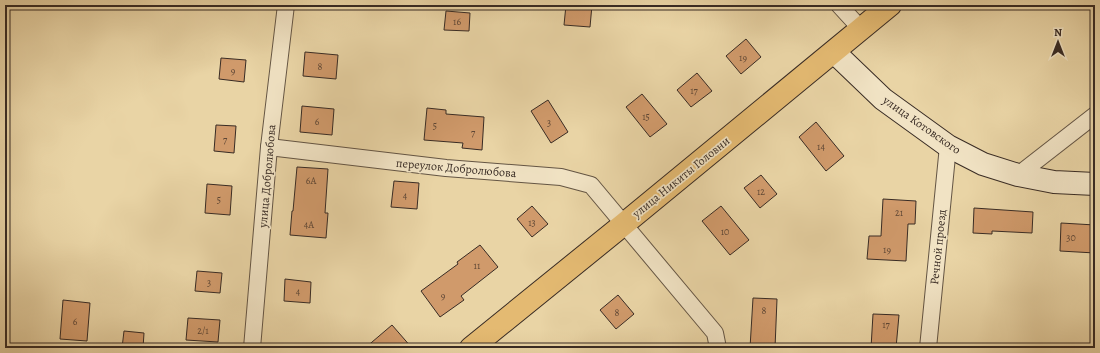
<svg xmlns="http://www.w3.org/2000/svg" width="1100" height="353" font-family="Alegreya,serif">
<rect width="100%" height="100%" fill="#e9d4a5"/>
<filter id="stains"><feTurbulence type="fractalNoise" baseFrequency=".005" numOctaves="4"/><feColorMatrix values="0 0 0 0 .2 0 0 0 0 .09 0 0 0 0 .02 0 0 0 .5 -.17"/></filter>
<radialGradient id="worn" r=".72"><stop offset=".6" stop-color="#630" stop-opacity="0"/><stop offset="1" stop-color="#630" stop-opacity=".3"/></radialGradient>
<!-- building -->
<g fill="#d09a6b" stroke="#382b24">
<path d="M566,5H592L590,27L564,25Z"/>
<path d="M446,11L470,13L469,31L444,30Z"/>
<path d="M746,39L761,57L741,74L726,56Z"/>
<path d="M305,52L338,55L336,79L303,76Z"/>
<path d="M221,58L246,60L244,82L219,79Z"/>
<path d="M697,73L712,91L691,107L677,90Z"/>
<path d="M642,94L667,124L650,137L626,107Z"/>
<path d="M548,100L568,132L551,143L531,111Z"/>
<path d="M302,106L334,109L332,135L300,132Z"/>
<path d="M427,108L446,110V114L484,117L482,150L462,148L463,143L424,140Z"/>
<path d="M816,122L844,156L826,171L799,137Z"/>
<path d="M216,125L236,126L234,153L214,151Z"/>
<path d="M297,167L328,169L325,213H328L326,238L290,235L292,211H293Z"/>
<path d="M761,175L777,194L760,208L744,188Z"/>
<path d="M394,181L419,183L417,209L391,207Z"/>
<path d="M207,184L232,186L230,215L205,213Z"/>
<path d="M883,199L916,201L915,224H908L906,261L867,259L869,236H881Z"/>
<path d="M532,206L548,224L532,237L517,219Z"/>
<path d="M721,206L749,240L730,255L702,221Z"/>
<path d="M974,208L1033,212L1032,233L992,231V234L973,233Z"/>
<path d="M1061,223L1095,225V253L1060,251Z"/>
<path d="M480,245L498,267L461,296L464,300L440,317L421,291L458,264L457,262Z"/>
<path d="M197,271L222,273L220,293L195,291Z"/>
<path d="M285,279L311,282L310,303L284,301Z"/>
<path d="M618,295L634,314L616,329L600,310Z"/>
<path d="M753,298L777,299L775,348H750Z"/>
<path d="M63,300L90,303L87,341L60,339Z"/>
<path d="M873,314L899,315L896,348H871Z"/>
<path d="M188,318L220,320L218,342L186,340Z"/>
<path d="M392,325L412,348H365Z"/>
<path d="M124,331L144,333L143,348H122Z"/>
</g>
<g fill="none" stroke-linecap="round" stroke-linejoin="round">
<!-- street casing -->
<g stroke="#645544" stroke-width="18">
<g id="street">
<path d="M839,5L861,29"/>
<path d="M269,147L446,168L561,177L591,185L715,333L718,348"/>
<path d="M1018,175L1095,115"/>
<path d="M252,348L269,147L286,5"/>
<path d="M928,348L948,146"/>
</g>
</g>
<!-- secondary casing -->
<g stroke="#382b24" stroke-width="24">
<path id="secondary" d="M834,52L883,99L948,146L983,164L1018,175L1054,182L1095,184"/>
</g>
<!-- primary casing -->
<g stroke="#382b24" stroke-width="24">
<path id="primary" d="M471,348L624,224L890,5"/>
</g>
<!-- street -->
<use href="#street" stroke="#f1e3c4" stroke-width="16"/>
<!-- secondary -->
<use href="#secondary" stroke="#f1e3c4" stroke-width="22"/>
<!-- primary -->
<use href="#primary" stroke="#e4ba72" stroke-width="22"/>
</g>
<g text-anchor="middle" stroke-width="3.5" stroke-linejoin="round" paint-order="stroke">
<!-- number labels -->
<g font-size="10" fill="#5e4736">
<text x="457" y="25">16</text>
<text x="743" y="61">19</text>
<text x="320" y="70">8</text>
<text x="233" y="74">9</text>
<text x="694" y="94">17</text>
<text x="646" y="120">15</text>
<text x="317" y="125">6</text>
<text x="549" y="126">3</text>
<text x="435" y="129">5</text>
<text x="473" y="136">7</text>
<text x="225" y="143">7</text>
<text x="821" y="150">14</text>
<text x="311" y="184">6А</text>
<text x="761" y="195">12</text>
<text x="405" y="199">4</text>
<text x="219" y="203">5</text>
<text x="899" y="216">21</text>
<text x="532" y="226">13</text>
<text x="309" y="228">4А</text>
<text x="725" y="235">10</text>
<text x="1071" y="241">30</text>
<text x="887" y="253">19</text>
<text x="477" y="269">11</text>
<text x="209" y="286">3</text>
<text x="298" y="295">4</text>
<text x="443" y="299">9</text>
<text x="764" y="314">8</text>
<text x="617" y="316">8</text>
<text x="75" y="325">6</text>
<text x="886" y="328">17</text>
<text x="203" y="334">2/1</text>
</g>
<!-- street labels -->
<g font-size="12" fill="#382b24" stroke="#f1e3c4">
<text transform="translate(922 125) rotate(35)" y="4">улица Котовского</text>
<text transform="translate(456 168) rotate(5)" y="4">переулок Добролюбова</text>
<text transform="translate(267 176) rotate(-85)" y="4">улица Добролюбова</text>
<text transform="translate(681 177) rotate(-39)" y="4">улица Никиты Головни</text>
<text transform="translate(938 247) rotate(-84)" y="4">Речной проезд</text>
</g>
</g>
<!-- margin -->
<rect width="1100" height="353" fill="none" stroke="#e9d4a5" stroke-width="20"/>
<rect x="6" y="6" width="1088" height="341" fill="none" stroke="#382b24" stroke-width="2"/>
<rect x="10" y="10" width="1080" height="333" fill="none" stroke="#382b24"/>
<!-- north arrow -->
<g transform="translate(1058 42)" stroke="#f1e3c4" stroke-width="3" paint-order="stroke">
<path d="M0-3L7 15L0 10L-7 15Z" fill="#382b24"/>
<text y="-6" font-size="11" font-weight="bold" text-anchor="middle" fill="#382b24">N</text>
</g>
<rect width="100%" height="100%" filter="url(#stains)"/>
<rect width="100%" height="100%" fill="url(#worn)"/>
</svg>
